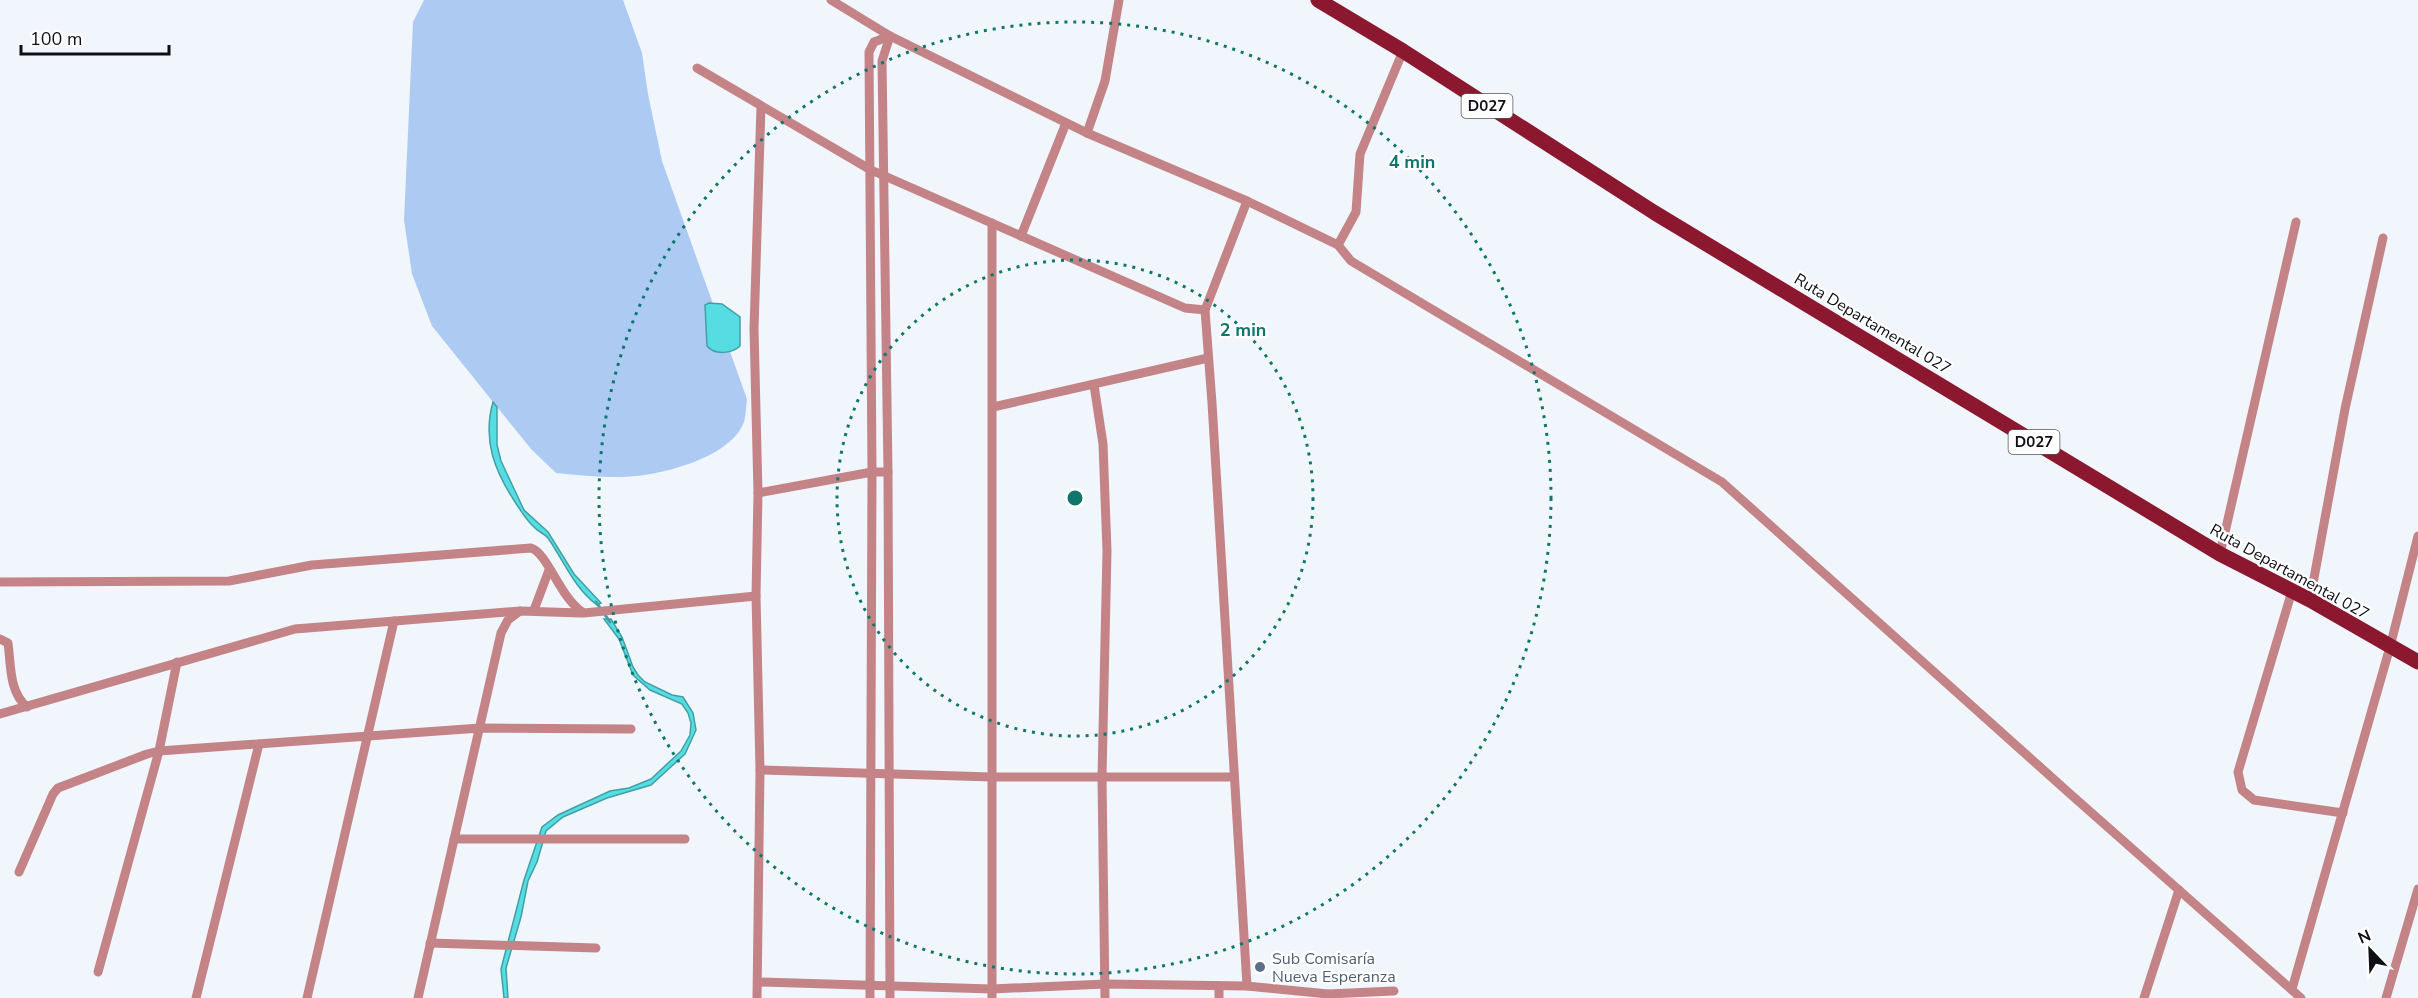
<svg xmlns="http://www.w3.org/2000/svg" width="2418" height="998" font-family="'Nunito Sans',sans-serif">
<rect width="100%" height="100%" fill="#f1f6fd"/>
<!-- green -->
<path fill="#adcaf3" d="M424,0H623L642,53L648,94L662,161L747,399C746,406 746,416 744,422C730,460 652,478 616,477C596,477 576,475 556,473L531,449L432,326L412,274L404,220L413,22Z"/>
<!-- water -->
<g fill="#56dde4" stroke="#40a0a5" stroke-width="1.5">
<path d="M709,303L722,304L740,317V346C732,354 714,355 707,346L705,305Z"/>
<path d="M493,402L497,407V445L501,461L524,510L548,532L574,574L601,603L597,605C574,588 564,561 548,538C544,533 538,532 534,527C527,521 522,512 517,505C495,472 482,441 493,402Z"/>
<path d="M604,619H611L622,637L633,667L638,675L645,682L672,695L683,697L693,713L696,730L685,754L651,785L607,798L563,817L546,831L537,862L528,881L521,917L506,968L508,998H504L501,969L524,880L542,827L558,815L610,791L629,788L651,779L681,751L690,735L691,723L688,713L682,704L650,690L633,675L619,639Z"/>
</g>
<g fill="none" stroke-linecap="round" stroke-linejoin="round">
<!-- stream -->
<path stroke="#40a0a5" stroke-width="3" d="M596,602L610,622"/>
<!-- street -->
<g stroke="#c48487" stroke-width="9">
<path d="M831,0L890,36L1087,133L1105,81L1119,0"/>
<path d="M697,68L871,170L1185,308L1205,310"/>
<path d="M1087,133L1247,201L1338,245L1356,212L1360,154L1403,51"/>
<path d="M1021,236L1066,123"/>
<path d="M1338,245L1351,261L1722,482L2068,792L2301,998"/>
<path d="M1094,385L1103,444L1107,551L1102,777L1105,998"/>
<path d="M993,407L1208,358"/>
<path d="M758,493L754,329L761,106"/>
<path d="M2220,554L2296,222"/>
<path d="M0,582L229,581L312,565L531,548C548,553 560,599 584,613L756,596"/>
<path d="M2292,591L2238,772L2242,790L2254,800L2343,813"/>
<path d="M2310,600L2345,409L2383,238"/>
<path d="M534,610L549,570"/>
<path d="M0,639L8,643C11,665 9,692 27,707"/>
<path d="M0,714L295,629L520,611"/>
<path d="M760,770L992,777H1234"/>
<path d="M454,839H685"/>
<path d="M19,872L53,794L58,788L147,754L159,751L480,728L631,729"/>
<path d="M430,943L596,948"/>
<path d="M98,972L159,751L177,662"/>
<path d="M758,982L992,989L1105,984L1247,986L1328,994V998"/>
<path d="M1247,986L1212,403L1205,310L1247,201"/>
<path d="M2292,989L2390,647L2418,536"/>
<path d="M1328,994L1394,991"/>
<path d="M196,998L259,744"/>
<path d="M307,998L394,621"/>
<path d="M418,998L501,633L508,620L520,611L581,613"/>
<path d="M757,998L760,770L756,596L758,493L872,472H888"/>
<path d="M870,998L872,472L869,52L874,42L890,36"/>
<path d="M890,998L888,472L882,61L890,36"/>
<path d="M992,998V223"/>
<path d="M1219,998V986"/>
<path d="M2144,998L2179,890"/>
<path d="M2386,998L2418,889"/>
</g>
<!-- primary -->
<path stroke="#8c182f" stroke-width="15" d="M1318,0L1403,51L1655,213L2220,554L2310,600L2418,662"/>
</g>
<!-- distance rings -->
<g fill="none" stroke="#0f766e" stroke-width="3" stroke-dasharray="3 6">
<circle cx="1075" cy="498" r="238"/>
<circle cx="1075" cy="498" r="476"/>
</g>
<!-- markers -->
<circle fill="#5c6f8a" stroke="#fff" stroke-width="2" cx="1260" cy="967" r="6"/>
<g text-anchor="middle" stroke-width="4.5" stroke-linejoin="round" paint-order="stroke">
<!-- shield labels -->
<g fill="#fff" stroke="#56585a" stroke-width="1.5">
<rect x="1461.5" y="94" width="51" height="24" rx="4.5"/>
<rect x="2008.5" y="430" width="51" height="24" rx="4.5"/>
</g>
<g font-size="15" font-weight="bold" fill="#0e1013">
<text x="1487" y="111">D027</text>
<text x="2034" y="447">D027</text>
</g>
<!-- street labels -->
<g font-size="16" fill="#0e1013" stroke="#fff">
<text transform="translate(1873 323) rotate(31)" y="6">Ruta Departamental 027</text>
<text transform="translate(2290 571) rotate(29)" y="6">Ruta Departamental 027</text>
</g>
<!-- service labels -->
<g font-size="16" fill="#4e5e75" stroke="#fff" text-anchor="start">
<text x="1272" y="964">Sub Comisaría<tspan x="1272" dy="18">Nueva Esperanza</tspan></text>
</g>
</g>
<circle cx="1075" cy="498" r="9" fill="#0f766e" stroke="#fff" stroke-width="3"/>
<g font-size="18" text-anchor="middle" font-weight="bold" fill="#0f766e" stroke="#fff" stroke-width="4.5" stroke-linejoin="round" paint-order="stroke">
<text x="1412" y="168">4 min</text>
<text x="1243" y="336">2 min</text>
</g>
<!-- north arrow -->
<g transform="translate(2370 950) rotate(337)" stroke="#ffffff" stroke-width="4.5" paint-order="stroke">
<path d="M0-4.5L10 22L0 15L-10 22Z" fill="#0e1013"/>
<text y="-9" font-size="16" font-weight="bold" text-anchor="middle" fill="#0e1013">N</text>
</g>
<!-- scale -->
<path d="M21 45v9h148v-9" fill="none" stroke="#0e1013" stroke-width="3"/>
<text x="30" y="45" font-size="18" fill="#0e1013" stroke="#ffffff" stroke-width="4.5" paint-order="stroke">100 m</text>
</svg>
